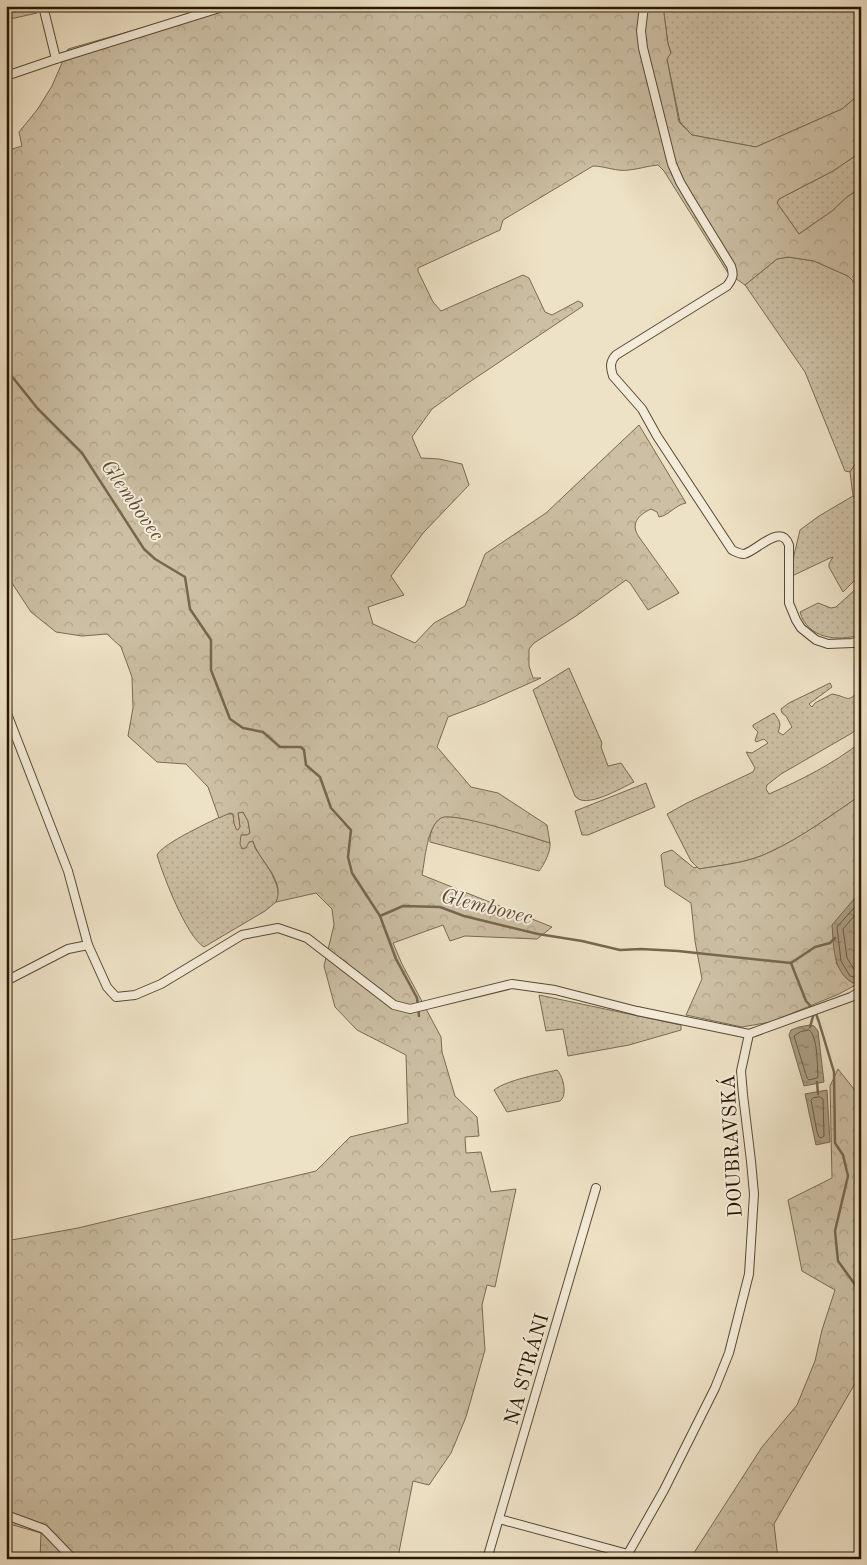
<svg xmlns="http://www.w3.org/2000/svg" width="867" height="1565" font-family="'Old Standard TT',serif">
<defs>
<pattern id="grass-dots" width="8" height="8" patternUnits="userSpaceOnUse" patternTransform="scale(1.25)"><rect width="8" height="8" fill="#ccbfa4"/><path d="M2 2h.1M6 6h.1" fill="none" stroke="#afa38b" stroke-width="1.8" stroke-linecap="round"/></pattern>
<pattern id="forest-crowns" width="20" height="18" patternUnits="userSpaceOnUse" patternTransform="scale(1.25)"><rect width="20" height="18" fill="#ccbfa4"/><path d="M2 6a3 3 0 1 1 6 0M12 15a3 3 0 1 1 6 0" fill="none" stroke="#afa38b"/></pattern>
<pattern id="water-ripples" width="26" height="14" patternUnits="userSpaceOnUse" patternTransform="scale(1.25)"><rect width="26" height="14" fill="#ab9d83"/><path d="M2 4q2-2 4 0t4 0M15 11q2-2 4 0t4 0" fill="none" stroke="#8b7f69"/></pattern>
</defs>
<rect width="100%" height="100%" fill="#eee2c6"/>
<filter id="stains"><feTurbulence type="fractalNoise" baseFrequency=".004" numOctaves="4"/><feColorMatrix values="0 0 0 0 .2 0 0 0 0 .09 0 0 0 0 .02 0 0 0 .5 -.17"/></filter>
<radialGradient id="worn" r=".72"><stop offset=".6" stop-color="#630" stop-opacity="0"/><stop offset="1" stop-color="#630" stop-opacity=".3"/></radialGradient>
<!-- grass -->
<g fill="url(#grass-dots)" stroke="#7a6a52">
<path d="M6,6H35L37,13L6,20Z"/>
<path d="M663,6H861V93L842,109L756,147L692,135L680,122L667,59L671,52L668,44Z"/>
<path d="M861,152V188L847,197L832,211L799,234L777,203L779,199L833,171Z"/>
<path d="M788,257L814,261L848,276L861,289V455L850,472L845,471L805,372L745,285L777,259Z"/>
<path d="M853,496L861,503V634C838,643 807,638 800,612L818,603L831,608L836,607L858,587V581H854L843,592L829,567V564L833,557L830,558L792,576L794,555L800,530L819,516Z"/>
<path d="M569,668L602,743L601,747L608,766L621,763L634,782C621,788 585,810 575,796L533,690Z"/>
<path d="M830,683L832,687L809,704L812,707L815,703L832,694C850,697 845,704 861,690V726L852,733L781,774L767,785L766,789L769,794C801,780 833,764 861,742V795C833,814 801,838 770,852C748,863 722,865 699,869L691,861L667,814L687,803L753,772L755,768L746,752L752,753L768,743L764,739L756,742L755,740L758,732L753,727V725L774,713C779,720 782,723 778,732L783,735L792,727L786,716L782,713L781,709L789,703Z"/>
<path d="M646,783L655,807L588,835H582L575,811Z"/>
<path d="M238,812H243L248,821L250,833L247,835H241L249,842L253,840L255,848L271,872L277,886L279,897L276,902L265,911L204,947C186,936 163,875 157,855C163,843 212,821 226,814H233L234,823L240,827Z"/>
<path d="M445,816C481,819 516,832 550,843C551,851 544,865 539,871L430,842C429,832 435,819 445,816Z"/>
<path d="M539,995L676,1024L681,1025V1030L629,1045L568,1056L563,1029L546,1031Z"/>
<path d="M557,1070C563,1076 568,1095 560,1101L507,1112L494,1090C507,1080 540,1074 557,1070Z"/>
</g>
<!-- forest -->
<g fill="url(#forest-crowns)" stroke="#7a6a52">
<path d="M210,6H464L467,12L506,11L515,6H663L668,44L671,53L667,59L679,122L692,135L756,147L842,109L861,93V152L833,171L779,199L777,203L799,234L832,211L847,197L861,188V289L848,276L814,261L788,257L777,259L745,285L728,273L664,171L658,165C647,166 639,169 629,170C617,172 605,166 593,166L503,220L500,230L418,268V271L433,302L441,311L523,275L529,278L545,312L552,315L578,301L582,303L583,306L465,385L432,409L412,437L421,458L439,459L462,464L469,485L424,532L391,576L404,595L368,607L373,624L415,643L434,623L465,606L485,554L546,513L639,425L686,503C675,505 670,515 659,517L657,512L651,509C638,515 630,524 639,537L679,593L648,610L630,583L626,580L576,616L534,643L529,649V666L533,678H541L485,703L448,717L437,747L471,787L498,793L547,825L550,843C534,838 452,811 441,818C427,826 425,860 422,875L552,927L537,939L465,936L450,941L443,925L393,943L402,964L441,1037L442,1052L455,1096L477,1117L479,1136L465,1137L466,1153L481,1152L491,1192L516,1189L495,1287L487,1285L482,1305L485,1350L466,1417L451,1453L429,1485L413,1481L399,1552L404,1557V1559H40L41,1533L6,1523V1241L78,1228L316,1171L350,1137L408,1123L406,1055L357,1030L335,1007L324,966L334,925L332,909L316,893L276,902C286,880 258,860 253,841L249,842L246,848L242,849L240,844L241,835H247L250,833L248,821L243,812L238,813L240,827L238,830L236,829L234,823L233,814L230,813L219,818L208,787L186,764L157,762L128,736L133,708L132,677L121,647L107,634L82,636L56,632L31,612L6,574V151L22,146L19,132L37,110L52,86L68,49L169,20Z"/>
<path d="M861,455V503L853,496L850,472Z"/>
<path d="M861,795V894L854,899L836,963L847,979L853,983L861,979V982L839,994L771,1022L742,1027L686,1015L702,979L695,941L691,903L665,886L661,855L663,853L672,850L694,868L697,867L699,869C722,865 748,863 770,852C801,838 833,814 861,795Z"/>
<path d="M838,1069L861,1098V1373L774,1524L778,1559H690L762,1447L797,1405L815,1361L822,1330L835,1290L802,1271L788,1200L832,1178L830,1086Z"/>
</g>
<!-- water -->
<g fill="url(#water-ripples)" stroke="#77674f">
<path d="M861,894V979L853,983C832,971 834,946 832,925L854,899Z"/>
<path d="M810,1025L814,1026L818,1031L824,1082L804,1086L789,1035L791,1030L799,1027Z"/>
<path d="M827,1090L830,1142L816,1145L805,1094Z"/>
</g>
<g fill="none" stroke-linecap="round" stroke-linejoin="round">
<!-- shore -->
<g stroke="#6a5a42" stroke-width="1">
<path d="M861,900L837,927L841,961L850,976L854,977L861,975"/>
<path d="M861,908L843,929L847,958L854,969H861"/>
<path d="M809,1030C818,1036 817,1065 818,1076L817,1078L809,1080L807,1078L794,1036L800,1032Z"/>
<path d="M820,1097L823,1099L824,1136L821,1138L819,1137L817,1132L811,1100L813,1098Z"/>
</g>
<!-- stream -->
<g stroke="#77674f" stroke-width="2.5">
<path d="M6,369L38,409L82,453L144,549L155,559L185,577L190,609L211,640V670L230,719L243,728L263,732L280,747H301L304,750L306,765L320,777L331,808L351,830L348,857L352,873L380,916L403,906L440,907L464,916L538,934L582,941L620,950L641,949L678,951L791,963L815,947L830,943L835,938"/>
<path d="M380,916L396,959L417,998L419,1016"/>
<path d="M791,963L806,1001L815,1011L819,1022L834,1072L835,1143L843,1155L848,1176L835,1231L838,1261L861,1293"/>
<path d="M810,1027L814,1013"/>
<path d="M817,1082L818,1094"/>
</g>
<!-- minor casing -->
<g stroke="#5a4932" stroke-width="10">
<g id="minor">
<path d="M43,6L56,59L226,6"/>
<path d="M644,6L641,31L643,48L672,164L680,182L690,199L731,266C734,275 733,278 727,286L616,355C610,361 610,367 613,376L642,409L657,436L732,550C736,552 739,554 744,554C757,551 781,522 789,545V603L796,620L801,628L816,640L828,644L852,643L861,641"/>
<path d="M6,76L56,59"/>
<path d="M6,711L68,871L88,945"/>
<path d="M6,981L68,949L88,945L107,987L116,997L135,995L161,984L242,935L278,928L307,938L394,1005L410,1009L512,984L555,990L637,1011L749,1034"/>
<path d="M6,1515L44,1529L73,1559"/>
<path d="M499,1519L628,1554"/>
<path d="M487,1559L596,1188"/>
<path d="M625,1559L664,1490L715,1388L729,1353L749,1274L754,1194L751,1161L743,1095L741,1071L749,1034L851,997L861,991"/>
</g>
</g>
<!-- minor -->
<use href="#minor" stroke="#f4ecda" stroke-width="8"/>
</g>
<g text-anchor="middle" stroke-width="4" stroke-linejoin="round" paint-order="stroke">
<!-- street labels -->
<g font-size="20" fill="#281600" stroke="#f4ecda">
<text transform="translate(731 1146) rotate(-93)" y="7">DOUBRAVSKÁ</text>
<text transform="translate(526 1369) rotate(-74)" y="7">NA STRÁNI</text>
</g>
<!-- water labels -->
<g font-size="21" font-style="italic" fill="#5c4c34" stroke="#f4ecda">
<text transform="translate(133 500) rotate(55)" y="7">Glembovec</text>
<text transform="translate(487 906) rotate(14)" y="7">Glembovec</text>
</g>
</g>
<!-- margin -->
<rect width="867" height="1565" fill="none" stroke="#eee2c6" stroke-width="25"/>
<rect x="8" y="8" width="852" height="1550" fill="none" stroke="#281600" stroke-width="2.5"/>
<rect x="12" y="12" width="842" height="1540" fill="none" stroke="#281600"/>
<rect width="100%" height="100%" filter="url(#stains)"/>
<rect width="100%" height="100%" fill="url(#worn)"/>
</svg>
